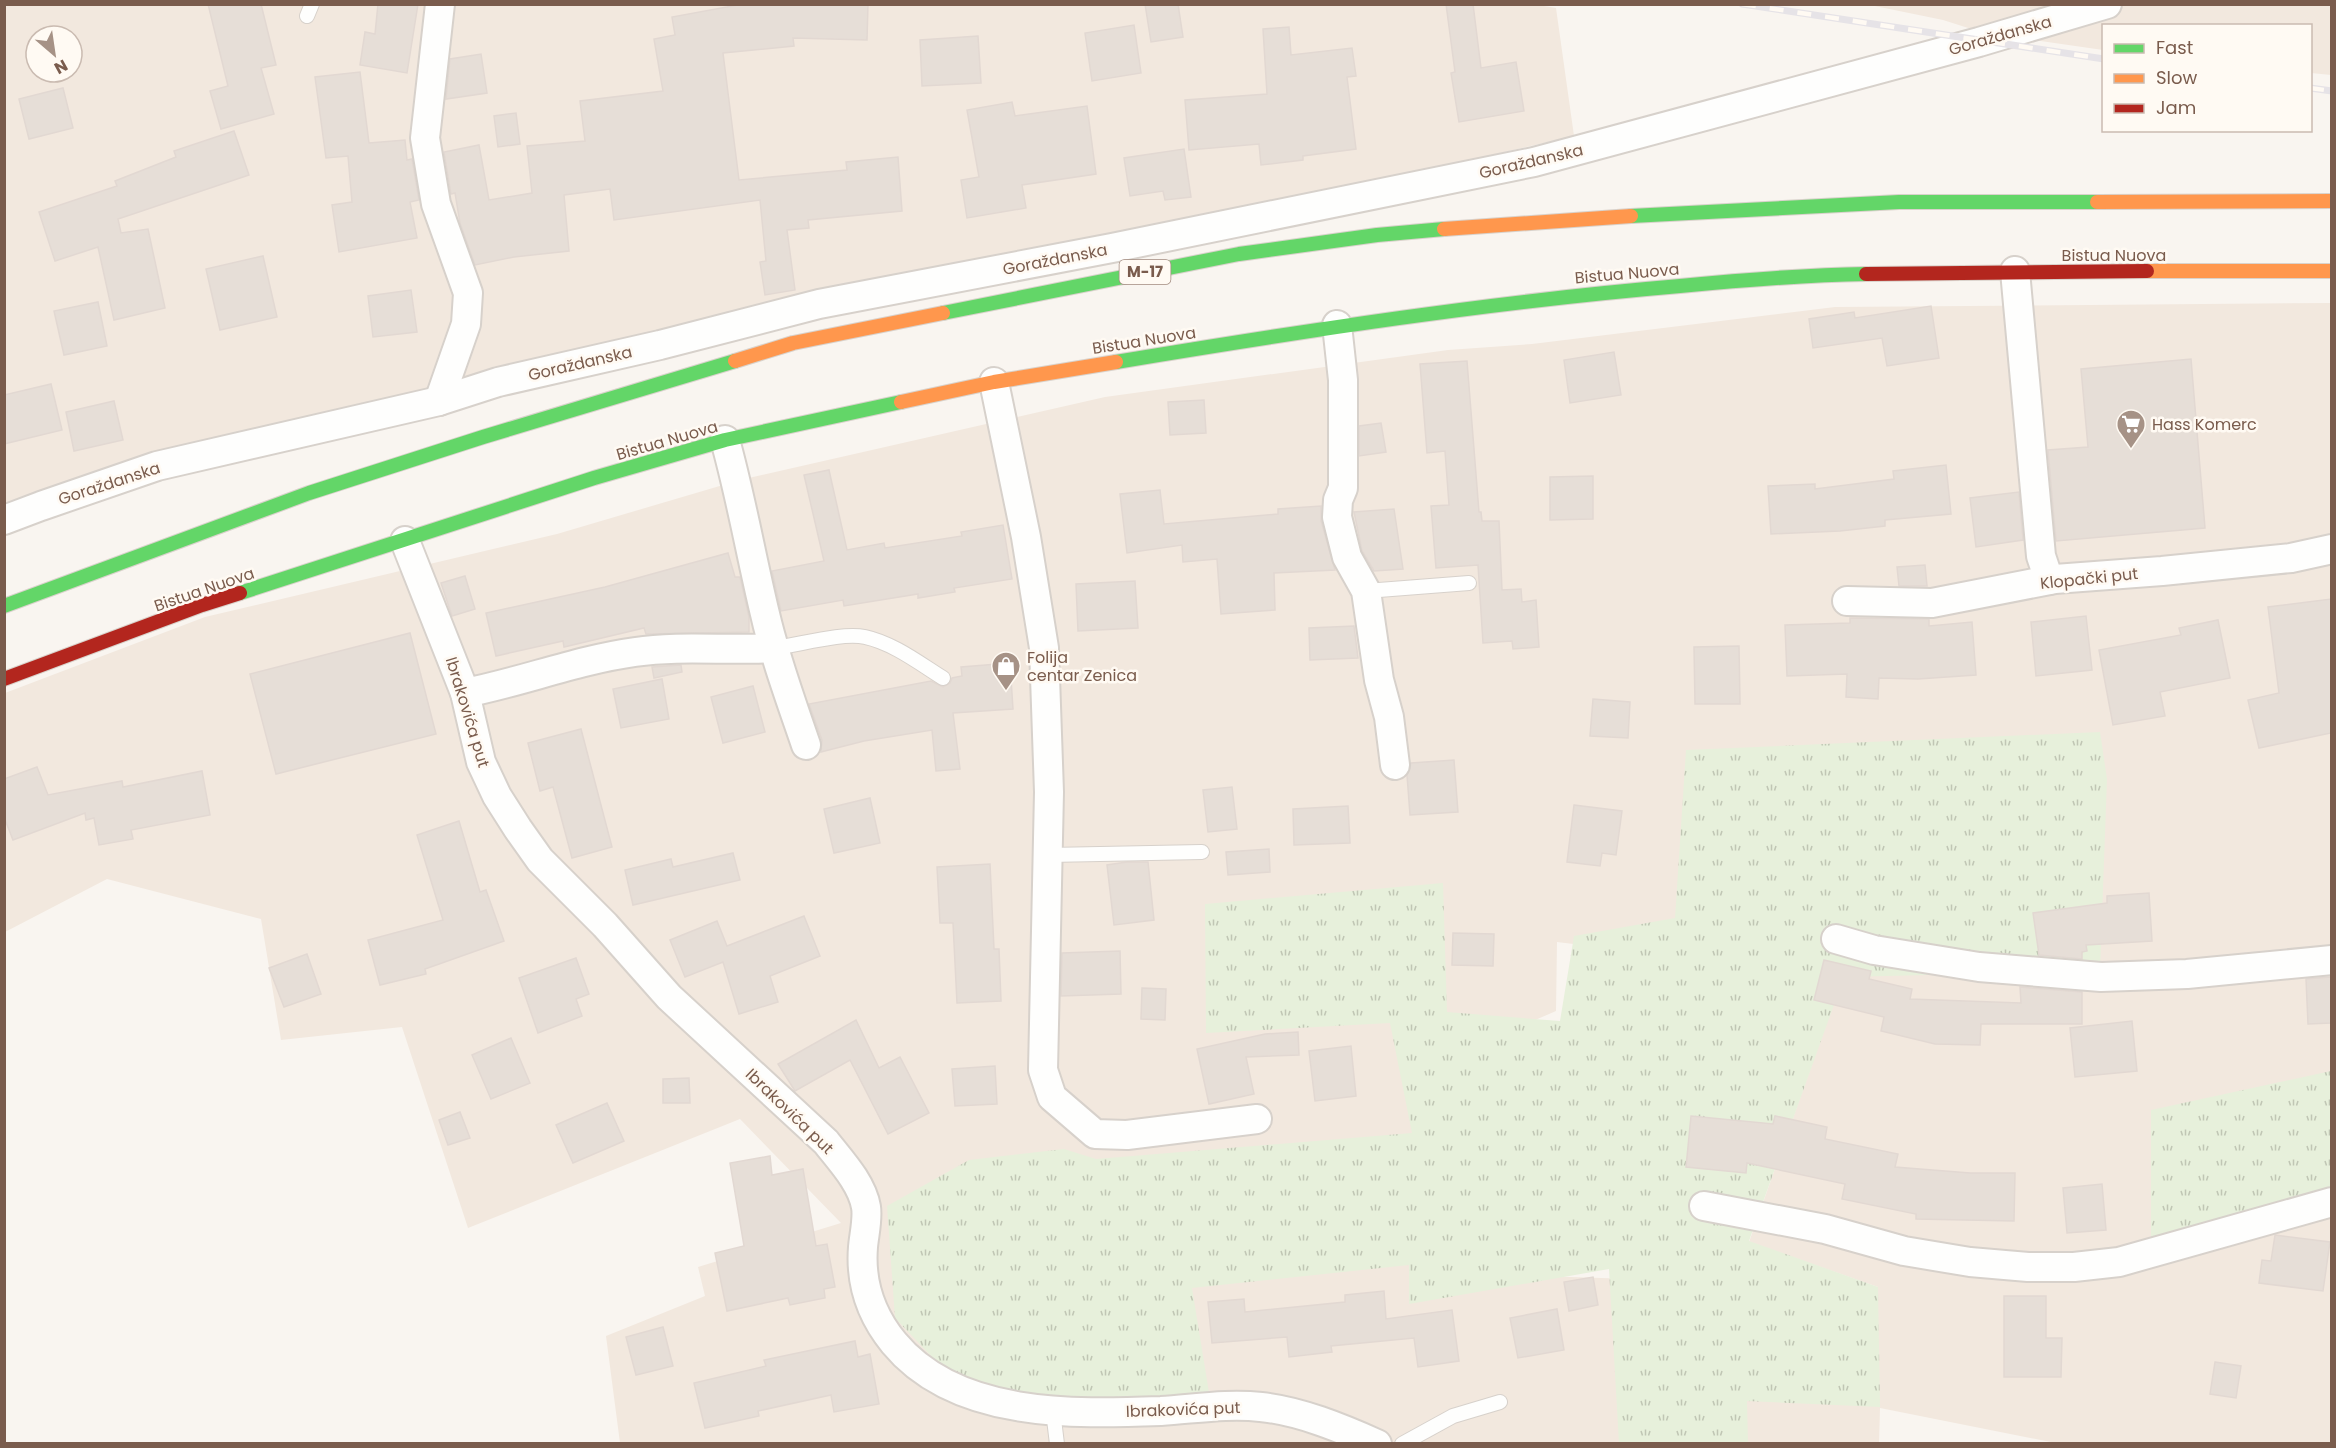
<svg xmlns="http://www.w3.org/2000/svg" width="2336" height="1448" font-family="Poppins,sans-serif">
<defs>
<pattern id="grass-tufts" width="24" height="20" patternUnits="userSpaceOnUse" patternTransform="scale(1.5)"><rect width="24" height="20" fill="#e7f0db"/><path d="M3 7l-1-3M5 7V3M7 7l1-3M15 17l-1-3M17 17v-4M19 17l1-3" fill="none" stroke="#c0c6b4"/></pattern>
</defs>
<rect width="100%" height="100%" fill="#f9f5f0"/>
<!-- residential -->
<g fill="#f2e8de" fill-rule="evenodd">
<path d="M1532,4L1556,8L1574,136L1205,221L5,507V5ZM36,36H72V72H36Z"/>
<path d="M1870,5H2331V75L2311,73L2310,26H2104L2103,50L1984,33L1943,20Z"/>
<path d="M2331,303V1443H2056L1880,1408L1879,1444L620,1443L606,1336L705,1296L698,1267L841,1223L740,1119L468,1228L402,1027L281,1040L261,919L107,879L5,932V693L205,617L557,534L740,480L1105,397L1448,350L1532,344L1835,307ZM1557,942L1843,977L1749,1242L1878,1287L1443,1273L1415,1072L1556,1011Z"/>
</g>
<!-- grass -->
<g fill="url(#grass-tufts)">
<path d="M2100,732L2107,779L2100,971L1844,977L1749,1241L1878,1287L1880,1407L1747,1401L1748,1443H1619L1609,1269L1409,1304V1265L1192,1288L1212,1411L1033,1406L953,1379L895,1318L887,1206L969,1160L1064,1149L1096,1159L1412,1133L1390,1023L1206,1033L1205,904L1443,883L1447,1012L1560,1021L1574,936L1675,918L1686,750Z"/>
<path d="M2331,1071V1198L2151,1240V1110Z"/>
</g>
<!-- building -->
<g fill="#e6ded7" stroke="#e2d8d2" stroke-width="1.5">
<path d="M208,4H261L276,65L261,68L274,114L221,129L210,91L228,86Z"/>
<path d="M378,4H418L407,73L360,65L365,32L375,34Z"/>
<path d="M743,4H868L867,40L793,38L794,46L723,53L739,180L847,170L846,162L898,157L902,211L808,220L809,228L787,230L795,290L765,295L760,262L766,261L760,200L614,220L610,189L564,195L569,251L514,257L475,265L460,223L455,193L451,194L444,152L479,145L489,200L532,193L527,146L585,141L580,101L663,91L654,39L675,35L672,17Z"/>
<path d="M1145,4H1178L1183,37L1151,42Z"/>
<path d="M1446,4H1473L1481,68L1516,62L1524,111L1459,122L1451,73L1455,72Z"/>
<path d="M1134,25L1141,73L1092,81L1085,33Z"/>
<path d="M1289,27L1291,55L1352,48L1356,76L1347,77L1356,149L1303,156V160L1261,165L1259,144L1189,150L1185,100L1267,94L1263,29Z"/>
<path d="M978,36L981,83L922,86L920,40Z"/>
<path d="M481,54L487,93L446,99L450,59Z"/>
<path d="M360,72L369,143L405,140L407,160L412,159L419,200L410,202L417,238L339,252L332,205L352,202L348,156L326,158L315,77Z"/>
<path d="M63,88L73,128L29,139L19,99Z"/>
<path d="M1012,102L1015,116L1087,106L1096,174L1022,185L1026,208L967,218L961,180L979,177L967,110Z"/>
<path d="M516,113L520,144L498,147L494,116Z"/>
<path d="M234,131L249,175L118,219L121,233L148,229L165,308L114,320L98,247L55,261L39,212L117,186L115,181L176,157L174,151Z"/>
<path d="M1184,149L1191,197L1165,200L1163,191L1130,196L1124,158Z"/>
<path d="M263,256L277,317L220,330L206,269Z"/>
<path d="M411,290L417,332L373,337L368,296Z"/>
<path d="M98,302L107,346L64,355L54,311Z"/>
<path d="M1931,306L1939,358L1887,366L1882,338L1813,348L1809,319L1854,312L1855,318Z"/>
<path d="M1614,352L1621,395L1570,403L1564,360Z"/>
<path d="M2191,359L2205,528L2056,541L2048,450L2088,447L2081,369Z"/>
<path d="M1467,361L1479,512H1481L1482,521H1499L1502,590L1521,589L1522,602L1536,600L1539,647L1513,649L1512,641L1483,643L1478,565L1436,568L1431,506L1449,505L1445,451L1427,453L1420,364Z"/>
<path d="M51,384L62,430L4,444V395Z"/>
<path d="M1204,400L1206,433L1170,435L1168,402Z"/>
<path d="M114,401L123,440L74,451L66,412Z"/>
<path d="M1381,423L1386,452L1359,456V426Z"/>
<path d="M1946,465L1951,514L1885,520V526L1840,531L1771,534L1768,486L1815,484V489L1894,479L1893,471Z"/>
<path d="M829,470L847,550L884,543L885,548L962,536L961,532L1003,525L1012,579L954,588L955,592L918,598V594L844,606L843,600L781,611L772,571L824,561L804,475Z"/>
<path d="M1593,476V519L1550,520V477Z"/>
<path d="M1160,490L1164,524L1278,514V509L1321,506V521L1335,570L1274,573L1275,610L1221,614L1217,559L1183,562L1182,545L1127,553L1120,494Z"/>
<path d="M2019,492L2023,540L1976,547L1970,498Z"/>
<path d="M1394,509L1403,569L1374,571L1362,551L1354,512Z"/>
<path d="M728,553L735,577H740L749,617V632L646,634L644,628L564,647L563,641L496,656L486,613L605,587Z"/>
<path d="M1925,565L1927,586H1899L1897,567Z"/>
<path d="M465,576L475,609L452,616L441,583Z"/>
<path d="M1135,581L1138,628L1078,631L1076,584Z"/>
<path d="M2331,599V733L2259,748L2248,700L2279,693L2268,607Z"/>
<path d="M2086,616L2092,670L2036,676L2031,622Z"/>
<path d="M1850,618L1929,619V626L1972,622L1976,675L1918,679L1879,678L1878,699L1846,697L1847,674L1787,676L1785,625L1850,623Z"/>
<path d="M2218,620L2230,678L2160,692L2165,716L2113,725L2099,650L2181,635L2179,628Z"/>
<path d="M1354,626L1358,658L1310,660L1309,628Z"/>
<path d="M410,633L436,734L276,774L250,674Z"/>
<path d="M1739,646L1740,704H1695L1694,647Z"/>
<path d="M1010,663L1013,709L953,713L960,769L936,771L932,730L864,741L821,752L822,740L809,704L931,681L943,687L950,683L952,678L962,676L961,667Z"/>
<path d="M681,665L682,672L654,678L652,667Z"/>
<path d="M662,679L669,719L621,728L613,689Z"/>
<path d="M753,686L765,732L723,743L711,697Z"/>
<path d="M1593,699L1630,702L1628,738L1590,736Z"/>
<path d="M581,729L612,847L572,858L553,787L540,791L528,743Z"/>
<path d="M1454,760L1458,812L1410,815L1407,775L1411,763Z"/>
<path d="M37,767L48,795L122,781L123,787L202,771L210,815L131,830L133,839L99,845L94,818L86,820L85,813L13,840L4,817V779Z"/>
<path d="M1232,787L1237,829L1208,832L1203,790Z"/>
<path d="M870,798L880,843L834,853L824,809Z"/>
<path d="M1574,805L1622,811L1616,855L1602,853L1600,866L1567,862Z"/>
<path d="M1348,806L1350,843L1294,845L1293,809Z"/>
<path d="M459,821L480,892L486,890L504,941L425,969L426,974L380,985L368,940L443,920L417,835Z"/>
<path d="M1269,849L1270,872L1228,875L1226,852Z"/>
<path d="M733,853L740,880L633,905L625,870L671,859L673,867Z"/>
<path d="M1127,862H1148L1154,920L1114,925L1107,865Z"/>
<path d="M990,864L994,949H999L1001,1001L957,1003L953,923H940L937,867Z"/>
<path d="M2149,893L2152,941L2086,945L2087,951L2082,952V959L2039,955L2033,913L2107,903V896Z"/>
<path d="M804,916L820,956L770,976L778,1002L739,1014L723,962L685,977L670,940L717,921L727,946Z"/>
<path d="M1453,933L1494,934L1493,966L1452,965Z"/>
<path d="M1120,951L1121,994L1061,996L1062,953Z"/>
<path d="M307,954L321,994L284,1007L269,968Z"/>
<path d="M576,958L589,994L576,999L582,1016L538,1033L519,978Z"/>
<path d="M1824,960L1871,971L1869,979L1912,989L1910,999L2021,1003L2020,987L2082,992V1024H1981L1980,1045L1935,1044L1881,1031L1884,1017L1814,1000Z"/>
<path d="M2331,977V1023L2308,1024L2306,979Z"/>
<path d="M1142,988L1166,989L1165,1020L1141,1019Z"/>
<path d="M856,1020L879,1068L900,1057L929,1113L888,1134L850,1060L795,1091L778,1064Z"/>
<path d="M2132,1021L2137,1071L2075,1077L2070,1028Z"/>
<path d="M1298,1032L1299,1055L1246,1057L1254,1094L1209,1104L1197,1049L1265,1034Z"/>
<path d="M511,1038L530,1083L491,1099L472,1055Z"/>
<path d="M1351,1046L1356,1096L1315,1101L1309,1051Z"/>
<path d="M995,1066L997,1104L955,1106L952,1069Z"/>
<path d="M689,1078L690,1103H663V1079Z"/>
<path d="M607,1103L624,1141L573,1163L556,1125Z"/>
<path d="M460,1112L470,1138L448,1145L439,1120Z"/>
<path d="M1691,1116L1773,1124L1775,1116L1827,1127L1825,1139L1898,1154L1895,1167L1970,1173H2015L2014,1221L1916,1219V1214L1842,1199L1845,1184L1747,1163L1746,1173L1686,1167Z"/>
<path d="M770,1156L772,1175L803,1169L816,1246L827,1244L835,1287L824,1289L825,1298L790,1305L788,1298L727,1311L715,1253L744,1246L730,1163Z"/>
<path d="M2102,1184L2106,1230L2067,1233L2063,1188Z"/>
<path d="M2275,1235L2330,1242L2323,1291L2259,1283L2262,1260L2271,1261Z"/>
<path d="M1593,1277L1598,1305L1569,1311L1564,1282Z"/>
<path d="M1384,1291L1386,1319L1452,1310L1459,1361L1418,1367L1414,1338L1331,1346L1332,1352L1289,1357L1287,1337L1212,1343L1208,1302L1244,1299L1245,1312L1345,1302V1295Z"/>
<path d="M2004,1296H2046V1338H2062L2061,1377H2004Z"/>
<path d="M1557,1309L1564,1350L1518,1358L1510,1318Z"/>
<path d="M663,1327L673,1366L636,1375L626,1337Z"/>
<path d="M855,1341L858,1357L870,1354L879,1404L834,1412L831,1395L758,1411L759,1416L705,1428L694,1383L766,1366L764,1360Z"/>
<path d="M2215,1362L2241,1366L2236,1398L2210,1394Z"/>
</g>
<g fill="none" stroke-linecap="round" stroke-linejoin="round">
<!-- lane casing -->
<g stroke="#d7d1cb" stroke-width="16">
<g id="lane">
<path d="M307,16L312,4"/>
<path d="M1366,591L1469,583"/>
<path d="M774,648C799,645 842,632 865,637C893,643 919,663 943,678"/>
<path d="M1049,855L1202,852"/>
<path d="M1053,1411L1057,1444"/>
<path d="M1402,1444L1453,1416L1500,1402"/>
</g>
</g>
<!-- street casing -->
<g stroke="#d7d1cb" stroke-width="32">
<g id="street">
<path d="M2015,271L2041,556L2049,580"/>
<path d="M1337,325L1343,380V488L1338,500L1337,517L1347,557L1366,591L1379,680L1389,717L1395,765"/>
<path d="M994,382L1026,537L1044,648L1049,792L1043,1070L1052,1097L1095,1134L1127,1135L1257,1119"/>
<path d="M439,401L466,324L468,293L436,204L425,138L440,4"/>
<path d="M725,440C741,497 751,556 765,614C775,658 791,701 806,745"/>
<path d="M4,520L41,506L157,466L439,401L498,382L660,345L819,304L1112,248L1534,162L1979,42L2107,4"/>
<path d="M405,541L465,693L481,762L497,796L518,829L540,860L605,925L669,997L826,1142C840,1160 862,1183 866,1207C868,1219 864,1235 863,1247C860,1284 871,1315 894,1343C956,1418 1073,1414 1161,1411C1194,1409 1228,1403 1261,1407C1300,1411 1341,1428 1377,1444"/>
<path d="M1847,601L1932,603L2055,579L2162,571L2291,558L2332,549"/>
<path d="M465,693C522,682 577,660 635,652C681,645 728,651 774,648"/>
<path d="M1836,939L1874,950L1979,967L2101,977L2187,974L2332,960"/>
<path d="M1704,1206L1825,1229L1904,1251L1970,1262L2028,1267H2074L2119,1262L2332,1202"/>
</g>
</g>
<!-- fast casing -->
<g stroke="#d9d2cb" stroke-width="16">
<g id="fast">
<path d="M1631,216L1899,202H2097"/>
<path d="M943,313L1239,254L1377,235L1444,229"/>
<path d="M1116,362C1303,331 1490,302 1680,286C1742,280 1804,275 1866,274"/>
<path d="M240,593L594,478L725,440L901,402"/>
<path d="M4,606L309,493L483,437L735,361"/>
</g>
</g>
<!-- slow casing -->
<g stroke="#d9d2cb" stroke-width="16">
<g id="slow">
<path d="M2097,202L2332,201"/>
<path d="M1444,229L1631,216"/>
<path d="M2147,271H2332"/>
<path d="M735,361L793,343L943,313"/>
<path d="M901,402L994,382L1116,362"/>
</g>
</g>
<!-- jam casing -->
<g stroke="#d9d2cb" stroke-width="16">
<g id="jam">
<path d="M1866,274L2147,271"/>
<path d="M4,679L202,605L240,593"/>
</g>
</g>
<!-- lane -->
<use href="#lane" stroke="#fefefd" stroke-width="14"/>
<!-- street -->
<use href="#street" stroke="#fefefd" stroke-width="28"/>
<!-- fast -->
<use href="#fast" stroke="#63d668" stroke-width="14"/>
<!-- slow -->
<use href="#slow" stroke="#ff974d" stroke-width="14"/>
<!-- jam -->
<use href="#jam" stroke="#b3261e" stroke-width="14"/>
<!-- rail casing -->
<g stroke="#e6e3e7" stroke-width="7">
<g id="rail">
<path d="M1742,4L2104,59"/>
<path d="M2310,88L2332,91"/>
</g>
</g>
<!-- rail -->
<use href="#rail" stroke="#fffaf3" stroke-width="4.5" stroke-dasharray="14" stroke-linecap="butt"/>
</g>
<!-- icons -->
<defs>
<g id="supermarket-pin" transform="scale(1.5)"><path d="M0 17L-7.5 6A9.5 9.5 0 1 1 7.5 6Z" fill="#a69286" stroke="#fffaf3"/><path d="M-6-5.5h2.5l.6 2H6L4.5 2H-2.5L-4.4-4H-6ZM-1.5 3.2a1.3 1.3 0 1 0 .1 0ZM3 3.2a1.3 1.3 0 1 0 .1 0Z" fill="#fff"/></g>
<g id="shop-pin" transform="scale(1.5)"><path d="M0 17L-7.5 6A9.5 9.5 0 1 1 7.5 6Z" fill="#a69286" stroke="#fffaf3"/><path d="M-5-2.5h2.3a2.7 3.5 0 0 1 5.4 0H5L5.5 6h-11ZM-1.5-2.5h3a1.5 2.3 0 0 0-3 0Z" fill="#fff"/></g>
</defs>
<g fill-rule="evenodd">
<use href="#supermarket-pin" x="2131" y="424"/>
<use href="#shop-pin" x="1006" y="666"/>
</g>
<g text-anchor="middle" stroke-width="5" stroke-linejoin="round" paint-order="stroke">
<!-- shield labels -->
<rect fill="#fffaf3" stroke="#a28b7f" stroke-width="1.5" x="1119.5" y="260" width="51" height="24" rx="4.5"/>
<g font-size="15" font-weight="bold" fill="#7a5c4d">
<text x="1145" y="277">M-17</text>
</g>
<!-- street labels -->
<g font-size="16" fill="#7a5c4d" stroke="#fffaf3">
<text transform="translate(2000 35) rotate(-16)" y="6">Goraždanska</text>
<text transform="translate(1531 161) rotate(-13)" y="6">Goraždanska</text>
<text x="2114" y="261">Bistua Nuova</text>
<text transform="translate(1055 259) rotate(-11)" y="6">Goraždanska</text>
<text transform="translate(1627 273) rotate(-5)" y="6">Bistua Nuova</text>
<text transform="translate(1144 340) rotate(-9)" y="6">Bistua Nuova</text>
<text transform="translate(580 363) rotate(-13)" y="6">Goraždanska</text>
<text transform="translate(667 440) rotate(-16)" y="6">Bistua Nuova</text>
<text transform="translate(109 483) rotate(-18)" y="6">Goraždanska</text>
<text transform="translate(2089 578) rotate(-6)" y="6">Klopački put</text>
<text transform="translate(204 589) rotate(-19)" y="6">Bistua Nuova</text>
<text transform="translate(468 712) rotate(73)" y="6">Ibrakovića put</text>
<text transform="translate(790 1111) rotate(44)" y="6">Ibrakovića put</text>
<text transform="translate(1183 1409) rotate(-2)" y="6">Ibrakovića put</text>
</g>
<!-- poi labels -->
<g font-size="16" fill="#7a5c4d" stroke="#fffaf3" text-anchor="start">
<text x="2152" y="430">Hass Komerc</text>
<text x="1027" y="663">Folija<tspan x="1027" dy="18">centar Zenica</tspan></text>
</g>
</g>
<!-- border -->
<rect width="2336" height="1448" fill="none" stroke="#7a5c4d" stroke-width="12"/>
<!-- legend -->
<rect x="2102" y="24" width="210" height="108" fill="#fffaf3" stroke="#cabbb1" stroke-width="1.5"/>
<rect x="2114" y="44" width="30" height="9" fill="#63d668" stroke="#cabbb1" stroke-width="1.5"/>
<text x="2156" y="54" font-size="18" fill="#7a5c4d">Fast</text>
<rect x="2114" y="74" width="30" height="9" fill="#ff974d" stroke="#cabbb1" stroke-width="1.5"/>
<text x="2156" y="84" font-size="18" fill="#7a5c4d">Slow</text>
<rect x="2114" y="104" width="30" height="9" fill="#b3261e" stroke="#cabbb1" stroke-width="1.5"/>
<text x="2156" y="114" font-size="18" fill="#7a5c4d">Jam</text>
<!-- north arrow -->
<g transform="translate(54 54) rotate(151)"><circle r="28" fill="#fffaf3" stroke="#cabbb1" stroke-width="1.5"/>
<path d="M0-4.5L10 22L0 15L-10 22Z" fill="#a69286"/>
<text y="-9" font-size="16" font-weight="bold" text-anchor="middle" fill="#7a5c4d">N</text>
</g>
</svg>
